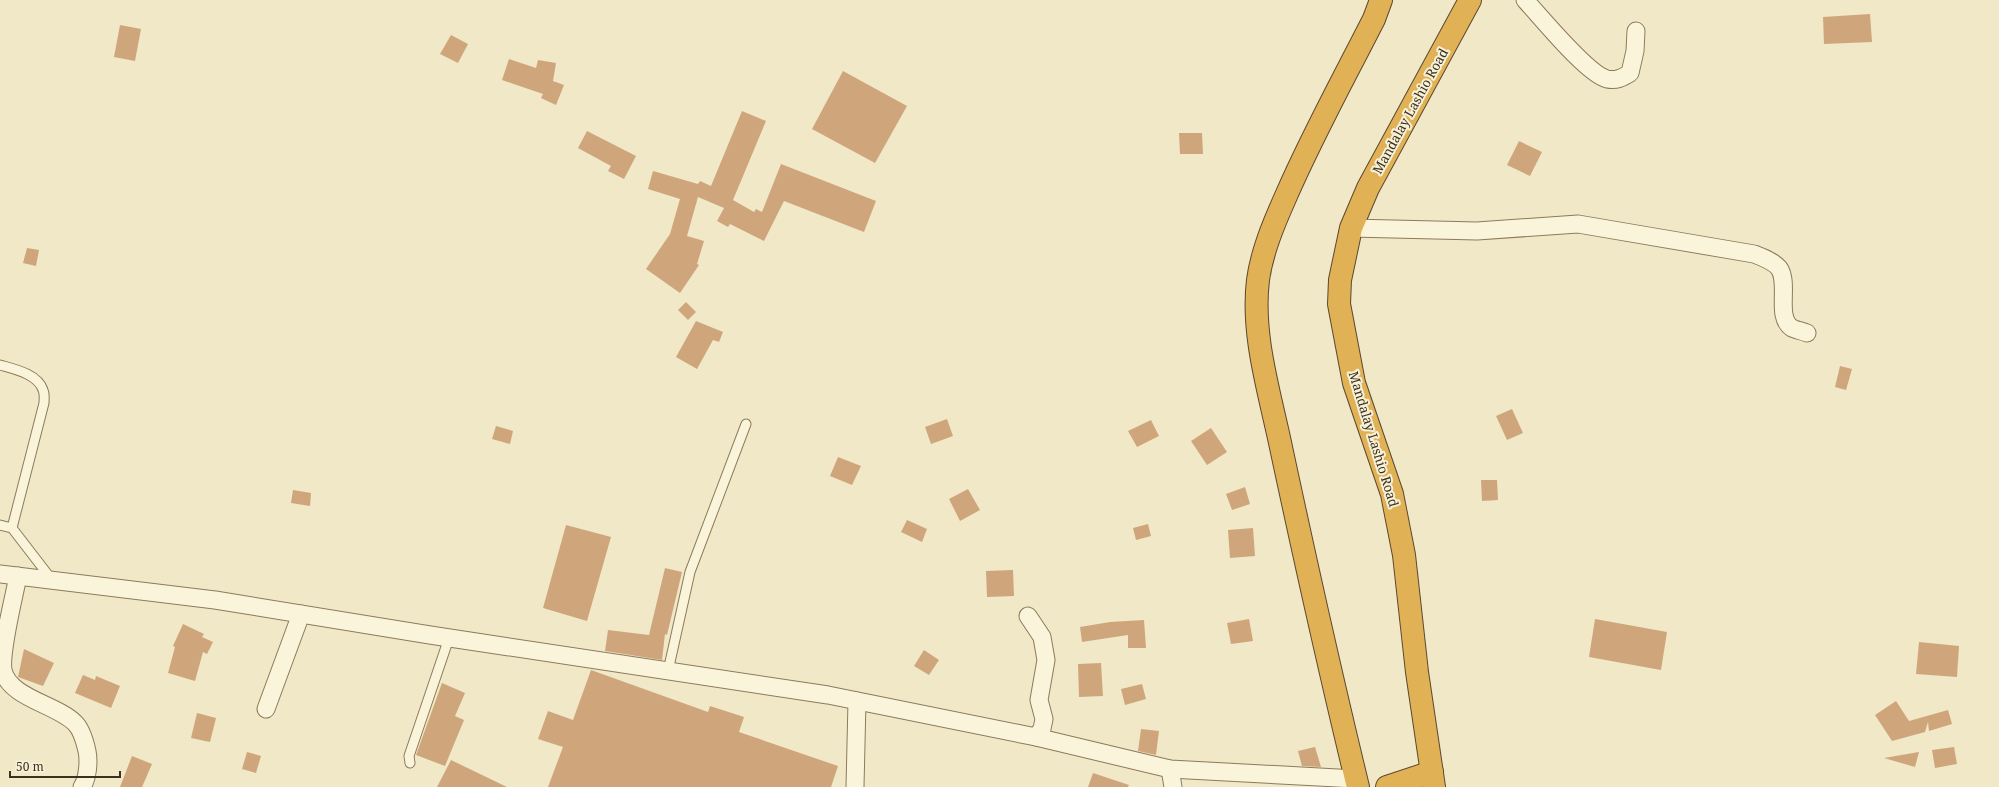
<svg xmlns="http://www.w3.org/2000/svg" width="1999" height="787" font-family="'Noto Serif',serif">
<rect width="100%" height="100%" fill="#f0e8c7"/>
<!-- building -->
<g fill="#cfa67c">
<path d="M1870,14L1872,42L1824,44L1823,17Z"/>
<path d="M120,25L141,29L135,61L114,57Z"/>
<path d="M451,35L468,44L458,63L440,54Z"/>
<path d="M509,59L536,68L538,60L556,63L553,81L564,85L556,105L541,98L543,94L502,80Z"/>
<path d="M843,71L907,106L875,163L812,129Z"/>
<path d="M742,111L766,121L733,200L754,212L756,209L762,212L781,164L876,201L864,232L784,201L764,241L730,224L728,227L717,221L724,208L698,197L687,236L704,241L697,264L699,265L680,293L646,269L670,234L680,199L648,189L653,171L698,184L700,181L711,186Z"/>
<path d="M587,131L636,156L624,179L608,171L611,166L578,148Z"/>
<path d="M1179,133H1202L1203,154H1180Z"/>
<path d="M1519,141L1542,152L1530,176L1507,165Z"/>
<path d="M27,248L39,250L36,266L23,263Z"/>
<path d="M686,302L696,312L688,320L678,310Z"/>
<path d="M696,321L723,332L719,342L713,340L697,369L676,357Z"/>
<path d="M1840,366L1852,369L1846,390L1835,387Z"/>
<path d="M1512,409L1523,433L1507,440L1496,416Z"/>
<path d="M947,419L953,436L931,444L925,427Z"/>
<path d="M1151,420L1159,436L1137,447L1128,431Z"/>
<path d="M496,426L513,431L510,444L492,439Z"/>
<path d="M1211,428L1227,452L1207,465L1191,441Z"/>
<path d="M838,457L861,466L852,485L830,476Z"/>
<path d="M1481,480H1497L1498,500L1482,501Z"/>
<path d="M1245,487L1250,504L1232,510L1226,494Z"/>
<path d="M968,489L980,510L960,521L949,499Z"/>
<path d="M293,490L311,493L310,506L291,503Z"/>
<path d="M907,520L927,529L922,542L901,532Z"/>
<path d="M1148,524L1151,536L1136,540L1133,528Z"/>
<path d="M566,525L611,537L587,621L543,608Z"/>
<path d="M1253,528L1255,556L1230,558L1228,530Z"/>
<path d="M665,568L682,572L667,635L665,634L662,660L605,651L608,630L649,635Z"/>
<path d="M1013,570L1014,596L987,597L986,571Z"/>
<path d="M1249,619L1253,641L1231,644L1227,623Z"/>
<path d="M1595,619L1667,632L1661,670L1589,657Z"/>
<path d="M1144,620L1146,648H1128V635L1082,642L1080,627L1110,622Z"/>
<path d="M183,624L204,634L202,637L213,642L207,654L203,652L195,681L168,673L175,647L173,646Z"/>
<path d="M1919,642L1959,646L1957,677L1916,674Z"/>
<path d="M24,649L54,663L43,686L18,677Z"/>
<path d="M924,650L939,660L929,675L914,666Z"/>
<path d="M1101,663L1103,696L1079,697L1078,664Z"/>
<path d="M591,670L708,712L710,706L744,717L739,732L838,766L831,787H548L563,747L538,739L548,711L573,720Z"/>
<path d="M83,675L95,680L96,676L120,686L111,708L75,693Z"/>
<path d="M442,683L465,693L455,716L464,720L445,766L416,755Z"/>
<path d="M1142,684L1146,699L1125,705L1121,689Z"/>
<path d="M1896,701L1909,721L1948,710L1952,724L1929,731L1928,722L1925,732L1892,741L1875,715Z"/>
<path d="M197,713L216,718L210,742L191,738Z"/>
<path d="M1141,729L1159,731L1156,755L1138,751Z"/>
<path d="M1315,747L1321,767L1302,766L1298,751Z"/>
<path d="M1954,747L1957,764L1935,768L1932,750Z"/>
<path d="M247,752L261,756L256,773L242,769Z"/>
<path d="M1919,752L1915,767L1884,758Z"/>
<path d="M132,756L152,764L142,787H120Z"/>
<path d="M451,760L507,787H437Z"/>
<path d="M1093,773L1129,785L1128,787H1088Z"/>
</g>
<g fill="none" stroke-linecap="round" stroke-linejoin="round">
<!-- lane casing -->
<g stroke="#8d7a5b" stroke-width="11">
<g id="lane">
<path d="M0,365C14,369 38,374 43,390C45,394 44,399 44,403L12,528"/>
<path d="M0,525L12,528L52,580"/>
<path d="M668,671L690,572L746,424"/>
<path d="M410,763L409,756L449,638"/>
</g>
</g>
<!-- street casing -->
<g stroke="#8d7a5b" stroke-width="19">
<g id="street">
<path d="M1525,0C1541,17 1587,74 1607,79C1616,81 1622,78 1630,73L1635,51L1636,31"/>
<path d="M1351,228L1477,231L1578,224L1754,254C1762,257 1773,261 1779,268C1790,284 1775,317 1792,328C1796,330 1802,331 1807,333"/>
<path d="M0,574L215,600L430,635L828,695L1036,737L1170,769L1356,779"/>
<path d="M18,576C14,597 0,652 3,670C9,698 56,704 75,723C82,730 85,742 87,751C89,761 88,778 82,787"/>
<path d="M1028,616L1042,637L1046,660L1039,700L1044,719L1042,729L1036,737"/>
<path d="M266,709L301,614"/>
<path d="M1170,769L1173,787"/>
<path d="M855,787L857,701"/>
</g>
</g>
<!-- highway casing -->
<g stroke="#5b482f" stroke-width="24">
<g id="highway">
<path d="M1358,787C1331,676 1306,564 1282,452C1271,397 1251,337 1258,280C1262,251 1274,223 1286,196C1312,136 1344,78 1374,19L1381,0"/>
<path d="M1387,787L1432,772"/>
<path d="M1434,787L1417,672L1404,555L1392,494L1354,383L1339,304L1340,280L1351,228L1368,188L1470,0"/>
</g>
</g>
<!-- lane -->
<use href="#lane" stroke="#faf4db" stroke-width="9"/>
<!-- street -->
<use href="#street" stroke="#faf4db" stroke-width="17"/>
<!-- highway -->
<use href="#highway" stroke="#e1b156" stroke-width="22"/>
</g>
<g text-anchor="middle" stroke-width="4" stroke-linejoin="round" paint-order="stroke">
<!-- street labels -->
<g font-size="13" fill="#3d301f" stroke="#f7f1d7">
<text transform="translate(1410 111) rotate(-61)" y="5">Mandalay Lashio Road</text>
<text transform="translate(1374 439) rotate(73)" y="5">Mandalay Lashio Road</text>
</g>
</g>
<!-- scale -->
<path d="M10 771v6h110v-6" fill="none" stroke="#3d301f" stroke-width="2"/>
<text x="16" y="771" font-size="12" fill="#3d301f" stroke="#f7f1d7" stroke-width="3" paint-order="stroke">50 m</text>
</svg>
